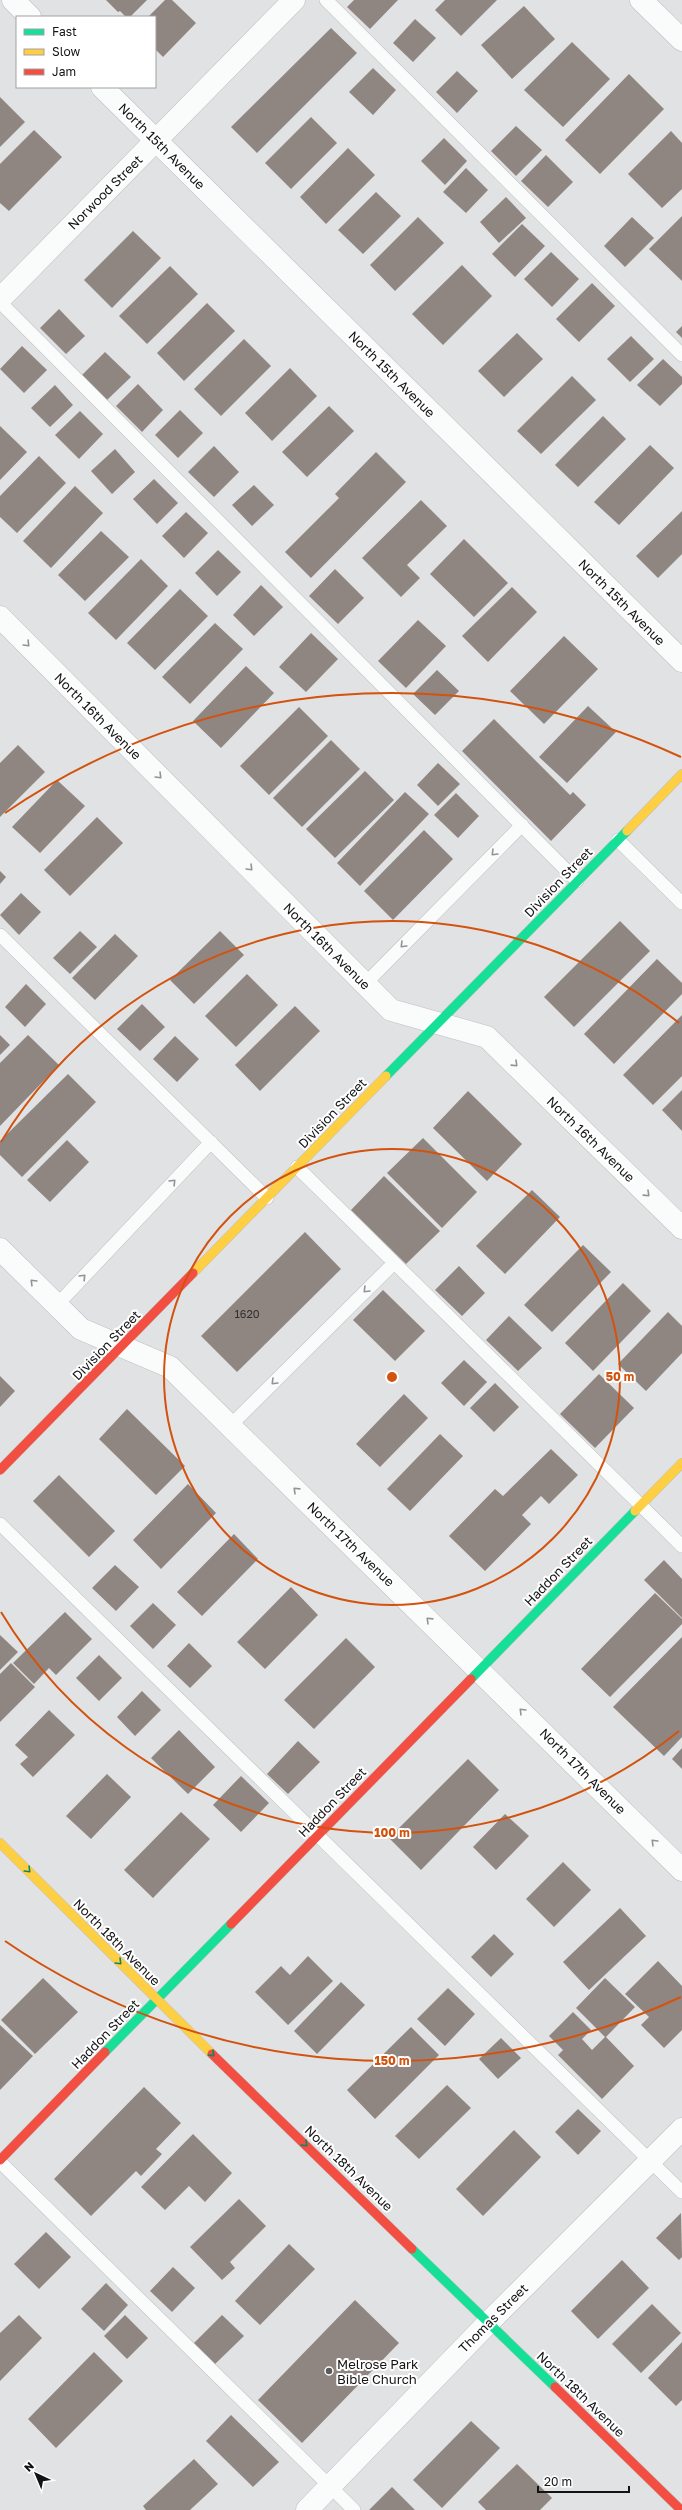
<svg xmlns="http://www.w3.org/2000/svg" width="682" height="2510" font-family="'Golos Text',sans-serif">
<rect width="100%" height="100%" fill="#e1e2e3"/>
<!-- building -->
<g fill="#908681">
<path d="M106,0H147L130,17H126L120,11L118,12Z"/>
<path d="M165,0H172L196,23L163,57L155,49V17H148Z"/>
<path d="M354,0H398L370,29L347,7Z"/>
<path d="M445,0H497L461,36L435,10Z"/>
<path d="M524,6L555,39L512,79L481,45Z"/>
<path d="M415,19L436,38L413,62L393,43Z"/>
<path d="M331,28L357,53L257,153L231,127Z"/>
<path d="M572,42L610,79L563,127L524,90Z"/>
<path d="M373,68L396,90L373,115L349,92Z"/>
<path d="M457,71L478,91L457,113L436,92Z"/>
<path d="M629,74L664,109L600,174L565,140Z"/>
<path d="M0,97L25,122L0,147Z"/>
<path d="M311,117L337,143L291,189L265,163Z"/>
<path d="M516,126L542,150L516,176L491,151Z"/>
<path d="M34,130L62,157L9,211L0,203V164Z"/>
<path d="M671,131L682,143V189L662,208L628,174Z"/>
<path d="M444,138L467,161L445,185L421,161Z"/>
<path d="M348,148L375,175L326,224L300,197Z"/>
<path d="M546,155L573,182L548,207L521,181Z"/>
<path d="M466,168L488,190L466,213L443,192Z"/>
<path d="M376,192L401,216L363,254L338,230Z"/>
<path d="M506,197L526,218L499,243L480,222Z"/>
<path d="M682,216V281L649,249Z"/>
<path d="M418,217L444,243L395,291L370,265Z"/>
<path d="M632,217L654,238L625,267L604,246Z"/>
<path d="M522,224L545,246L515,277L492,254Z"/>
<path d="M133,231L161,258L112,308L84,280Z"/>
<path d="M551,252L579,279L552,307L524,279Z"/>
<path d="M462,265L492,296L443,345L412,314Z"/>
<path d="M170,266L198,294L147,344L119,316Z"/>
<path d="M592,283L615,306L579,342L556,319Z"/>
<path d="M207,303L235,331L184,381L157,353Z"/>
<path d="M59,309L85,336L66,354L40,328Z"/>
<path d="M682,326V338L676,332Z"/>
<path d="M517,333L543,359L504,397L478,371Z"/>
<path d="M631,336L654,359L630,382L607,359Z"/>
<path d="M244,339L271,366L221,416L194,389Z"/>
<path d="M22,346L47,370L24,393L0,369Z"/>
<path d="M105,352L131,377L107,400L82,375Z"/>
<path d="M663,359L682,377V384L660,406L637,385Z"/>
<path d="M290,368L317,396L272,441L245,413Z"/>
<path d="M572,376L596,400L541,454L517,431Z"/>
<path d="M138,384L163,410L142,432L116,406Z"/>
<path d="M55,385L73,405L50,427L31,408Z"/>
<path d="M329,406L354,431L307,477L282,452Z"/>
<path d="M180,410L203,433L178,458L155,435Z"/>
<path d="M80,411L103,434L79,459L55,435Z"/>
<path d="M603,416L626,439L578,487L555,465Z"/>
<path d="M0,426L27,452L0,480Z"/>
<path d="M650,445L674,468L619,525L594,502Z"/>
<path d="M214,446L239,472L214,497L188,472Z"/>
<path d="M115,449L135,472L112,494L91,471Z"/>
<path d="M376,452L406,482L311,578L285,552L339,498L335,494Z"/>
<path d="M39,456L66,483L17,533L0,517V496Z"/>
<path d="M154,479L178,503L157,524L133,499Z"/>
<path d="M254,485L274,505L252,526L232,505Z"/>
<path d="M75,486L103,513L51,568L23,541Z"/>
<path d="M421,500L447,526L407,565L420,578L401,597L362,558Z"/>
<path d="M682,511V554L658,578L636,556Z"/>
<path d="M186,512L208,533L184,558L162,536Z"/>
<path d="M101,531L129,557L85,601L58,575Z"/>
<path d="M464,539L508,583L474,617L430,574Z"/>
<path d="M218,550L241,572L217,596L195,573Z"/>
<path d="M141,559L168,586L116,640L88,613Z"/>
<path d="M335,569L364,598L338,624L309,596Z"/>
<path d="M261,585L283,607L254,636L233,615Z"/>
<path d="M512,587L537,612L488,662L462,636Z"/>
<path d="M180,589L208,616L155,670L127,643Z"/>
<path d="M418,620L446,646L406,688L378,661Z"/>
<path d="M215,623L243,649L190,704L162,677Z"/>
<path d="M311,633L338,659L306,692L279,667Z"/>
<path d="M564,636L598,669L544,724L510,691Z"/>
<path d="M246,666L274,693L221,748L193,721Z"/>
<path d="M437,670L459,691L435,715L413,694Z"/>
<path d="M588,706L616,732L567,783L539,757Z"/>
<path d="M299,707L328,736L269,795L240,766Z"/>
<path d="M494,719L570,795L573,792L586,805L551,841L462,751Z"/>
<path d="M331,740L360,769L302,827L273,798Z"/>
<path d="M18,745L45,772L0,817V763Z"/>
<path d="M438,763L460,784L438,806L417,785Z"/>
<path d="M365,771L394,800L335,858L306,829Z"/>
<path d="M57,780L85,806L40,853L12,827Z"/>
<path d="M405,792L429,814L360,886L337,863Z"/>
<path d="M456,793L479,816L458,838L434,815Z"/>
<path d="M97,817L123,843L70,896L44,870Z"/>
<path d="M424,830L453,859L393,920L364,891Z"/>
<path d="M0,871L6,877L0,884Z"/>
<path d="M21,893L41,912L19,935L0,915Z"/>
<path d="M620,921L650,951L574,1027L544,997Z"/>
<path d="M80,931L97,947L70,974L53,958Z"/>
<path d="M220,931L244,955L194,1004L170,980Z"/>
<path d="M115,934L138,956L95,1000L72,978Z"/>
<path d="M657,959L682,983V994L614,1064L584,1034Z"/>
<path d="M247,974L278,1005L236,1047L205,1016Z"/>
<path d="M26,984L46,1004L25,1027L5,1007Z"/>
<path d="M142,1004L165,1027L140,1051L117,1029Z"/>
<path d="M295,1006L320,1031L260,1091L235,1065Z"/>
<path d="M682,1015V1076L653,1105L623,1075Z"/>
<path d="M0,1035L10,1045L0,1055Z"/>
<path d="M28,1035L59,1065L0,1126V1063Z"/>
<path d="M175,1036L199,1059L177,1082L153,1059Z"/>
<path d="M68,1074L96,1102L22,1177L0,1155V1141Z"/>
<path d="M682,1090V1131L662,1110Z"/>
<path d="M468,1091L522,1144L487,1181L433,1128Z"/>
<path d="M423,1138L477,1192L442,1228L387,1173Z"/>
<path d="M67,1140L89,1162L50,1202L27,1180Z"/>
<path d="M384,1176L440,1231L406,1264L351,1210Z"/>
<path d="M532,1190L560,1217L505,1274L476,1246Z"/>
<path d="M305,1232L341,1269L237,1372L201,1336Z"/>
<path d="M583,1245L611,1272L552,1332L524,1305Z"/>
<path d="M459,1266L485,1293L462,1316L435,1290Z"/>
<path d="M623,1283L651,1311L593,1371L565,1343Z"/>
<path d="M383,1290L425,1331L395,1361L353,1320Z"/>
<path d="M668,1312L682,1326V1353L646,1391L618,1364Z"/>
<path d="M509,1316L542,1348L518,1371L486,1340Z"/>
<path d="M464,1360L487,1382L464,1406L441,1383Z"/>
<path d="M599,1374L634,1408L595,1448L560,1414Z"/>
<path d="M0,1376L15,1391L0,1407Z"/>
<path d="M495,1383L519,1407L494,1432L470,1408Z"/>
<path d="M404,1394L428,1418L380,1467L356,1444Z"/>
<path d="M127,1409L185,1466L156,1495L99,1439Z"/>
<path d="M440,1434L463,1456L410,1511L387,1489Z"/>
<path d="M551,1449L578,1475L549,1504L541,1496L522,1515L531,1524L485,1571L449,1536L495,1489L503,1496Z"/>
<path d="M59,1475L115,1531L89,1557L33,1501Z"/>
<path d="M188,1484L216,1513L161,1569L133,1540Z"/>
<path d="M234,1534L258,1559L202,1616L177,1592Z"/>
<path d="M664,1560L682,1579V1618L644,1580Z"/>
<path d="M115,1565L139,1587L116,1611L92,1588Z"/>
<path d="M291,1587L318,1615L265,1669L237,1642Z"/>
<path d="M655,1593L682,1619V1624L610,1697L581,1669Z"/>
<path d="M153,1603L176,1625L153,1649L130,1626Z"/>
<path d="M65,1612L92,1639L56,1675L49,1668L34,1684L13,1663Z"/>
<path d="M0,1635L18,1652L0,1670Z"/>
<path d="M682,1637V1737L664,1756L613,1707Z"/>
<path d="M346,1638L375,1667L314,1729L284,1700Z"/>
<path d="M189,1643L212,1666L190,1688L167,1666Z"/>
<path d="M99,1655L122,1678L99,1701L76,1678Z"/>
<path d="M11,1663L35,1687L0,1722V1674Z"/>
<path d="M142,1691L161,1710L135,1736L117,1717Z"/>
<path d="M49,1710L75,1735L33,1777L20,1764L28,1757L15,1745Z"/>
<path d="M179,1730L215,1767L188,1794L151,1758Z"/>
<path d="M298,1741L320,1762L288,1794L267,1774Z"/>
<path d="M682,1748V1769L672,1759Z"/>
<path d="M468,1759L499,1790L421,1870L389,1838Z"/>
<path d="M107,1774L131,1797L91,1839L66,1816Z"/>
<path d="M241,1776L269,1803L241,1832L213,1805Z"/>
<path d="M181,1812L210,1839L153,1898L124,1870Z"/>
<path d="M505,1814L529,1836L496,1870L473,1847Z"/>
<path d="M563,1862L591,1890L554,1927L526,1899Z"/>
<path d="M620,1908L646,1936L589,1990L563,1962Z"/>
<path d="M494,1934L514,1954L491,1977L471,1957Z"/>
<path d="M308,1956L333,1981L288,2025L255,1992L281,1966L290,1975Z"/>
<path d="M658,1961L682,1986V2030L664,2048L641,2025L649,2017L625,1994Z"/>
<path d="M43,1978L78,2012L35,2054L1,2020Z"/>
<path d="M605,1978L635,2007L606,2037L634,2066L602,2099L558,2055L563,2050L549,2036L573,2012L591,2030L582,2039L592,2050L605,2037L576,2008Z"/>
<path d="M341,1982L365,2005L317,2054L294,2031Z"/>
<path d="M448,1988L475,2014L445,2046L417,2019Z"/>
<path d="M0,2025L33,2056L0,2090Z"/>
<path d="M411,2027L439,2055L375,2119L347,2090Z"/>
<path d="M501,2038L521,2058L498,2079L479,2059Z"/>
<path d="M447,2085L471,2108L419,2159L395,2136Z"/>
<path d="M144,2087L181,2123L156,2149L162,2154L141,2176L136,2171L91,2216L54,2179Z"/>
<path d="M578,2109L601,2131L578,2155L555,2132Z"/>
<path d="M514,2130L541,2157L483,2216L456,2189Z"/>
<path d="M193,2134L232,2173L205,2202L189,2186L165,2210L141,2187Z"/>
<path d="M239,2199L266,2226L230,2262L235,2268L222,2280L190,2247Z"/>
<path d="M681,2213L682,2257L679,2260L656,2238Z"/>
<path d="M46,2232L71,2257L39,2289L14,2264Z"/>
<path d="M289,2244L315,2269L260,2325L235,2301Z"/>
<path d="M622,2260L649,2288L598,2339L571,2311Z"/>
<path d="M173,2267L195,2288L172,2312L150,2291Z"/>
<path d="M106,2283L128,2305L104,2331L81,2309Z"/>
<path d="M355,2300L399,2343L302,2443L258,2400Z"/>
<path d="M652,2304L681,2333L641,2373L612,2344Z"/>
<path d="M19,2315L42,2338L0,2381V2333Z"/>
<path d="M125,2315L148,2338L127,2359L104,2336Z"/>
<path d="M222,2315L244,2336L214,2365L193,2344Z"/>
<path d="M682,2342V2400L676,2406L648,2378Z"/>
<path d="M94,2352L123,2381L56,2448L28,2419Z"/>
<path d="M231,2415L279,2462L253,2487L206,2441Z"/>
<path d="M471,2421L500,2448L442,2508L413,2480Z"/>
<path d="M194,2459L218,2484L190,2510H146L143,2506Z"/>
<path d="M517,2464L552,2498L540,2510H486L478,2502Z"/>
<path d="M392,2487L415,2510H369Z"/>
</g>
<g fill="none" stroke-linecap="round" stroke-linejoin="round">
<!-- lane casing -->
<g stroke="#bfbfc1" stroke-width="14">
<g id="lane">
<path d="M326,0L682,355"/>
<path d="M0,302L577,881"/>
<path d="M618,840L682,903"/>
<path d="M0,935L267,1198"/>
<path d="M365,984L522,825"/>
<path d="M297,1167L682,1546"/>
<path d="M57,1305L211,1142"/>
<path d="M230,1426L394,1263"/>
<path d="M0,1524L682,2192"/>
<path d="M0,2162L354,2510"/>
</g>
</g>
<!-- street casing -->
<g stroke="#bfbfc1" stroke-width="23">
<g id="street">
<path d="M13,0L30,17"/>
<path d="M641,0L682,40"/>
<path d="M102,87L682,661"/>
<path d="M0,299L294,0"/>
<path d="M0,617L391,1010L487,1037L682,1228"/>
<path d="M0,1249L81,1329L170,1367L682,1870"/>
<path d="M307,2510L489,2322L682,2129"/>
</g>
</g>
<!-- fast casing -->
<g stroke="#bfbfc1" stroke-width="10">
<g id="fast">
<path d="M386,1076L627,831"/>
<path d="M471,1679L635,1511"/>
<path d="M105,2052L231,1924"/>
<path d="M412,2249L555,2387"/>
</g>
</g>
<!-- slow casing -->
<g stroke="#bfbfc1" stroke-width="10">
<g id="slow">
<path d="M627,831L682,774"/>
<path d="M193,1273L386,1076"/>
<path d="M635,1511L682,1463"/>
<path d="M0,1843L212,2054"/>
</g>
</g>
<!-- jam casing -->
<g stroke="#bfbfc1" stroke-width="10">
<g id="jam">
<path d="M0,1470L193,1273"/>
<path d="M231,1924L471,1679"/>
<path d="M212,2054L412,2249"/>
<path d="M0,2160L105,2052"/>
<path d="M555,2387L681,2510"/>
</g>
</g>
<!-- lane -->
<use href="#lane" stroke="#fafbfb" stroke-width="13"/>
<!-- street -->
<use href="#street" stroke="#fafbfb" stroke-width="22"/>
<!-- fast -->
<use href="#fast" stroke="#16e098" stroke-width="9"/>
<!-- slow -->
<use href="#slow" stroke="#ffcf43" stroke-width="9"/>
<!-- jam -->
<use href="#jam" stroke="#f24e42" stroke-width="9"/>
</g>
<!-- one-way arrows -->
<defs><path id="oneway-chevron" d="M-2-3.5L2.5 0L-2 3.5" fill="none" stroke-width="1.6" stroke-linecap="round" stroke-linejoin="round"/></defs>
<g stroke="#929393">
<use href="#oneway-chevron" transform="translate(27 644) rotate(45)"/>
<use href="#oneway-chevron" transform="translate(159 776) rotate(45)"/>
<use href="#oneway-chevron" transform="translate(494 853) rotate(135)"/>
<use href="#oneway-chevron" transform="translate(250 868) rotate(45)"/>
<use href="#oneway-chevron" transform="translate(403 945) rotate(135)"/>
<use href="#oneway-chevron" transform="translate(515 1064) rotate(44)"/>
<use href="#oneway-chevron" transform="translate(173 1182) rotate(-46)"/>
<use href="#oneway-chevron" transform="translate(647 1194) rotate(44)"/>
<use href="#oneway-chevron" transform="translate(83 1277) rotate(-46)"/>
<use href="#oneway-chevron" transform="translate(33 1282) rotate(-135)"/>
<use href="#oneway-chevron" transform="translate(366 1290) rotate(135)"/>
<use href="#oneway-chevron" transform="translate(274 1382) rotate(135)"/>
<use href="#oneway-chevron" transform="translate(296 1490) rotate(-136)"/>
<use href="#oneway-chevron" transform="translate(429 1620) rotate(-136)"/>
<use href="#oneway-chevron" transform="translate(522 1711) rotate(-135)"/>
<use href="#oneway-chevron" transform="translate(654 1842) rotate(-135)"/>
</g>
<g stroke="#15845d">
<use href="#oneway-chevron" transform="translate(28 1870) rotate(45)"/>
<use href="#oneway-chevron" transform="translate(119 1962) rotate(45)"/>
<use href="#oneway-chevron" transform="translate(212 2054) rotate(44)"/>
<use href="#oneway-chevron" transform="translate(305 2144) rotate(44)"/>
</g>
<!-- distance rings -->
<g fill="none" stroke="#d3520d" stroke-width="2">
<circle cx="392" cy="1377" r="228"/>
<path d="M679 1731A456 456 0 0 1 1 1612M1 1142A456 456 0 0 1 679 1023"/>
<path d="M681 1997A684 684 0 0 1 5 1941M5 813A684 684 0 0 1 681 757"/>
</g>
<!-- markers -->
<circle fill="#5b5b5c" stroke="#fff" stroke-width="1.5" cx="329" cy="2371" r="4"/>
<g text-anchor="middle" stroke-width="4" stroke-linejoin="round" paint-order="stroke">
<!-- number labels -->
<g font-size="11" fill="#32302f">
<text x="247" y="1318">1620</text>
</g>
<!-- street labels -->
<g font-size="13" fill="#131314" stroke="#fff">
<text transform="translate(162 146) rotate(45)" y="5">North 15th Avenue</text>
<text transform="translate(105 192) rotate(-45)" y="5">Norwood Street</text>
<text transform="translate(392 374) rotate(45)" y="5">North 15th Avenue</text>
<text transform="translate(622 602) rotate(45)" y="5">North 15th Avenue</text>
<text transform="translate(98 716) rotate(45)" y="5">North 16th Avenue</text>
<text transform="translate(558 882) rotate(-46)" y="5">Division Street</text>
<text transform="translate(327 946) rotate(45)" y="5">North 16th Avenue</text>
<text transform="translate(332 1113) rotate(-46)" y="5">Division Street</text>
<text transform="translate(591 1139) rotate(44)" y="5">North 16th Avenue</text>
<text transform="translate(106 1345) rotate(-46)" y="5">Division Street</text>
<text transform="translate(351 1544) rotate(44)" y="5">North 17th Avenue</text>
<text transform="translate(558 1571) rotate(-46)" y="5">Haddon Street</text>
<text transform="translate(583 1771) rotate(45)" y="5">North 17th Avenue</text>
<text transform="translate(332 1802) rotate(-46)" y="5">Haddon Street</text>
<text transform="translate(117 1942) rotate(45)" y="5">North 18th Avenue</text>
<text transform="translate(105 2034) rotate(-46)" y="5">Haddon Street</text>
<text transform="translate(349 2168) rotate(44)" y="5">North 18th Avenue</text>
<text transform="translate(493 2318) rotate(-45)" y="5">Thomas Street</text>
<text transform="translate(581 2394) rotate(44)" y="5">North 18th Avenue</text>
</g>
<!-- poi labels -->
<g font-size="13" fill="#131314" stroke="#fff" text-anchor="start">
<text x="337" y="2369">Melrose Park<tspan x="337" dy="15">Bible Church</tspan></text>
</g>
</g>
<circle cx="392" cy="1377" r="6" fill="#d3520d" stroke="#fff" stroke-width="2"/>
<g font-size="12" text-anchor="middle" font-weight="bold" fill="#d3520d" stroke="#fff" stroke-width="4" stroke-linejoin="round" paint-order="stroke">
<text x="620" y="1381">50 m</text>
<text x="392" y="1837">100 m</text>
<text x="392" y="2065">150 m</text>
</g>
<!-- legend -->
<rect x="16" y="16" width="140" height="72" fill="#ffffff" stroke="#a1a1a1"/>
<rect x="24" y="29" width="20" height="6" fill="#16e098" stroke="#a1a1a1"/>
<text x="52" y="36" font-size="12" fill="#131314">Fast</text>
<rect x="24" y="49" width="20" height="6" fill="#ffcf43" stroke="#a1a1a1"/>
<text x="52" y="56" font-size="12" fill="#131314">Slow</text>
<rect x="24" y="69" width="20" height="6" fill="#f24e42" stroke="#a1a1a1"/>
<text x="52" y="76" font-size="12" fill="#131314">Jam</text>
<!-- north arrow -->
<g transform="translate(36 2474) rotate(316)" stroke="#ffffff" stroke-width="3" paint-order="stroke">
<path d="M0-3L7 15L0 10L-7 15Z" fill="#131314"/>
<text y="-6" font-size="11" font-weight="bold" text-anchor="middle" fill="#131314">N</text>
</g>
<!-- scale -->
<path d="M538 2486v6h91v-6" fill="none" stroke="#131314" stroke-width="2"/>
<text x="544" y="2486" font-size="12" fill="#131314" stroke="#ffffff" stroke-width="3" paint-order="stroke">20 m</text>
</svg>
